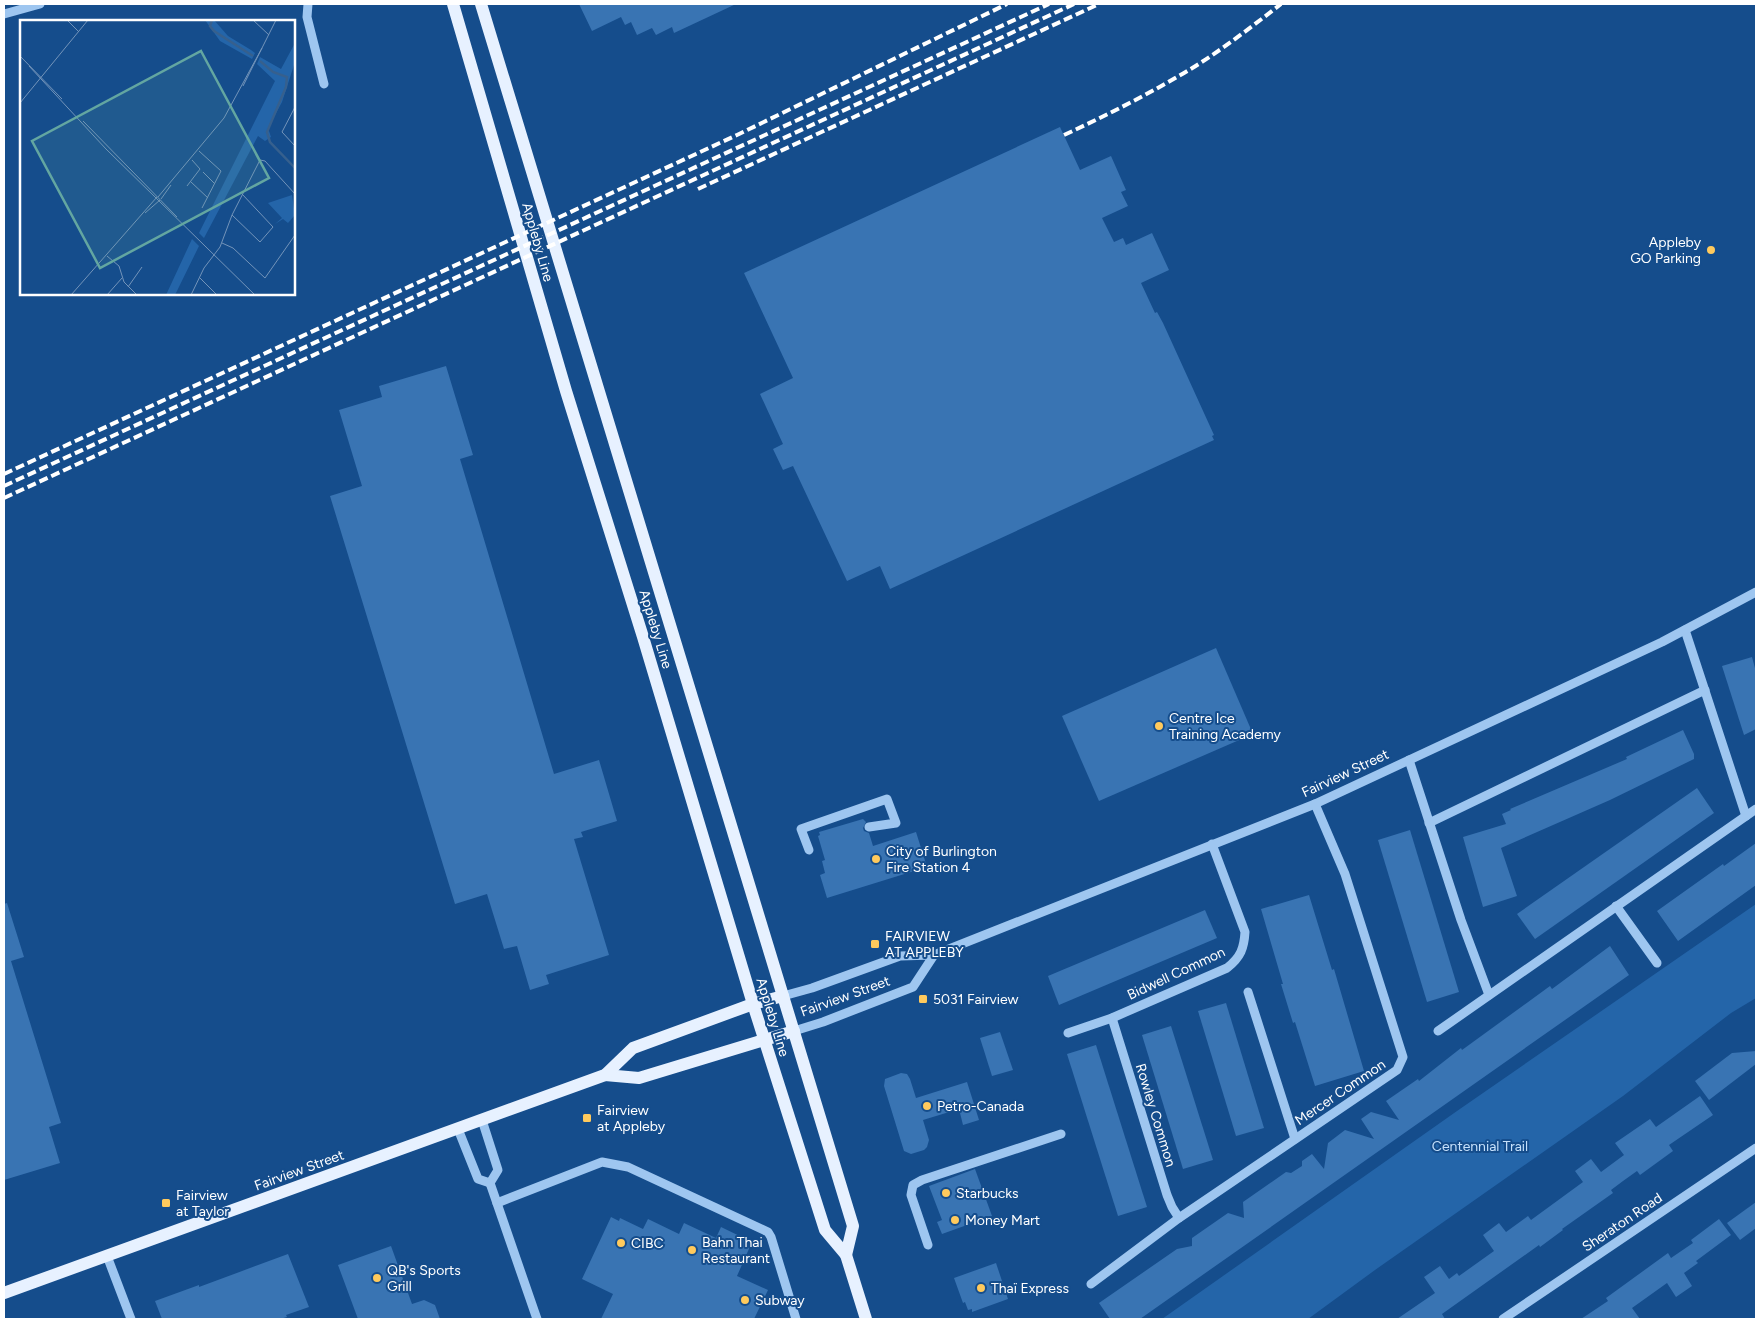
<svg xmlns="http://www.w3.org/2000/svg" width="1760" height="1323" font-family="Figtree,sans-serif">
<rect width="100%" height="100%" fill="#154d8c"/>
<!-- green -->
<path fill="#2465a9" d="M1756,904V998L1731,1013L1623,1096L1375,1270L1308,1319H1162L1457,1111Z"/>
<!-- building -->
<g fill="#3974b3">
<path d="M579,4H736L674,33L672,27L656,35L652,28L637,35L631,22L625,25L621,17L592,31Z"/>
<path d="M1060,127L1080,170L1111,156L1126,190L1121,192L1128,206L1102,218L1114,242L1123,238L1126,245L1152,233L1169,270L1141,283L1155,313L1157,312L1163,323L1214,435L1212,436L1214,440L890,589L880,566L847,581L793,466L783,470L773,449L783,444L760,394L793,378L744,273Z"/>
<path d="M446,366L473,455L460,459L554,774L599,760L617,821L581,832L583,837L574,839L609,955L546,975L549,984L530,990L517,946L504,949L487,894L455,904L330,496L362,486L339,410L382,397L379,386Z"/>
<path d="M1216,648L1253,734L1099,801L1062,716Z"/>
<path d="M1752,657L1756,672V729L1744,735L1722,666Z"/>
<path d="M1683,730L1694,754V759L1610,800L1501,848L1517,896L1483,907L1463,837L1506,824L1502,814L1511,810L1510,809L1627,759L1626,757Z"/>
<path d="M1697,788L1714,813L1535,939L1517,914Z"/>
<path d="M863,819L866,822L863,828L864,831L869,833L873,846L916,832L927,867L827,898L820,875L825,873L822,861L825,860L818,836L820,835L819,832Z"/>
<path d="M1410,830L1459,992L1427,1002L1378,840Z"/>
<path d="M1756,843V885L1678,941L1657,911L1723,864L1724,866Z"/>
<path d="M1309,895L1332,970L1334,969L1364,1071L1315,1086L1295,1022L1293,1023L1281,984H1283L1261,909Z"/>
<path d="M7,903L24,957L11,961L61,1123L49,1127L60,1163L4,1180V904Z"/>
<path d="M1205,910L1217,938L1059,1005L1048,976Z"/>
<path d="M1610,946L1629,975L1140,1319H1110L1099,1303L1177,1249L1192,1246V1238L1228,1213L1244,1218L1243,1202L1286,1172L1291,1173L1302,1166V1161L1312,1154L1324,1169L1328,1143L1345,1130L1374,1139L1361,1119L1371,1112L1399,1120L1386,1101L1418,1079L1419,1081L1461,1048L1462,1050L1550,986L1552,989Z"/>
<path d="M1226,1003L1264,1128L1236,1136L1198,1011Z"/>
<path d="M1171,1026L1213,1160L1183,1169L1142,1035Z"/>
<path d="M1000,1032L1013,1070L992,1076L980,1038Z"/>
<path d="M1096,1045L1147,1207L1118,1216L1067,1054Z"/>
<path d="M1756,1051V1064L1709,1100L1695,1081L1732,1053Z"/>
<path d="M901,1073L907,1074L910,1079L916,1098L967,1082L979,1120L963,1125L959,1109L923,1120L929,1140L927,1147L924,1150L911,1154L904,1151L884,1086L885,1079Z"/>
<path d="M1700,1096L1713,1115L1669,1145L1673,1151L1640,1175L1637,1171L1623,1181L1611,1190L1613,1193L1562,1229L1563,1230L1540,1247L1539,1245L1442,1314L1445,1319H1397L1435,1293L1424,1277L1440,1266L1449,1279L1457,1273L1459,1276L1494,1251L1483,1235L1499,1223L1506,1232L1528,1216L1531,1220L1583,1182L1575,1171L1591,1159L1601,1172L1624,1155L1615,1143L1650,1119L1656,1127Z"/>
<path d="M975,1169L992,1216L942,1234L937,1222L942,1220L929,1186Z"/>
<path d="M1756,1202V1228L1740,1240L1727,1223Z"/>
<path d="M611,1217L619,1221L620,1218L643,1229L648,1219L679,1234L684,1223L716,1238L721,1227L752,1242L737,1276L768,1290L754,1319H601L613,1294L582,1279Z"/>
<path d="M1719,1219L1731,1235L1696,1261L1698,1263L1684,1273L1692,1286L1676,1297L1667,1283L1632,1308L1640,1319H1581L1608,1301L1606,1298L1668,1253L1671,1258L1693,1243L1691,1240Z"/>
<path d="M391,1246L412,1304L424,1300L435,1305L440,1319H358L338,1265Z"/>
<path d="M288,1254L309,1307L286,1315L287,1317L280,1319H162L155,1301L199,1285V1287Z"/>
<path d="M996,1263L1008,1299L972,1312V1309L968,1310L965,1302L963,1303L954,1278Z"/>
</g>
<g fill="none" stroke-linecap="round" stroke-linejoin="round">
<!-- minor -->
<g stroke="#9ec6f0" stroke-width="9">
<path d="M308,4L307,17L324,84"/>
<path d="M4,14L40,4"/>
<path d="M1685,630L1746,816"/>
<path d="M1409,760L1461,920L1489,995"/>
<path d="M1429,823L1705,690"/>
<path d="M809,850L801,829L887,799L896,823L869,827"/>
<path d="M1616,906L1657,963"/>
<path d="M1248,992L1295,1139"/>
<path d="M783,996L812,988L900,956L934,955L1315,804L1662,642L1756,592"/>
<path d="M1112,1018L1167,1195L1172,1207L1179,1218"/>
<path d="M794,1031L823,1022L913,987L934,955"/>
<path d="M1438,1031L1756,809"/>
<path d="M1068,1033L1112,1018L1227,968C1241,957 1244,948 1245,932L1212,844"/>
<path d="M482,1120L498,1170L490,1183"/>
<path d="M458,1129L478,1179L490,1183"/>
<path d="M490,1183L537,1319"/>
<path d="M497,1203L602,1162L628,1167L768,1232L771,1237L796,1319"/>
<path d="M928,1245L911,1195L913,1185L922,1180L1061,1134"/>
<path d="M107,1256L131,1319"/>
<path d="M1091,1284L1179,1218L1397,1070L1403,1057L1345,874L1315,804"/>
<path d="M1503,1319L1756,1148"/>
</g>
<!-- major -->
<g stroke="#e7f1ff" stroke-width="12">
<path d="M453,4L566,391L643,637L753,1004L825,1230L846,1255L866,1319"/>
<path d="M481,4L839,1180L853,1226L846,1255"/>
<path d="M605,1075L639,1078L794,1031"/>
<path d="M4,1293L605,1075L633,1048L753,1004L783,996"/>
</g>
<!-- rail -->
<g stroke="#fff" stroke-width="4" stroke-dasharray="9 4" stroke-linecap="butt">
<path d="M1064,135C1105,116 1145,96 1184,73C1218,53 1250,28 1281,4"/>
<path d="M698,189L1099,4"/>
<path d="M4,474L737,135L1007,4"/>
<path d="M4,486L1049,4"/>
<path d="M4,498L1074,4"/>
</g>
</g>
<!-- markers -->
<g fill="#ffca5d" stroke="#154d8c" stroke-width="2">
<circle cx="1711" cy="250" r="5"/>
<circle cx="1159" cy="726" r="5"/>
<circle cx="876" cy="859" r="5"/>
<rect x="870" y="939" width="10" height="10" rx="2.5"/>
<rect x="918" y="994" width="10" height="10" rx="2.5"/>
<circle cx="927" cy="1106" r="5"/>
<rect x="582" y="1113" width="10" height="10" rx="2.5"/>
<circle cx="946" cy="1193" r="5"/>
<rect x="161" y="1198" width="10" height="10" rx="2.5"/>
<circle cx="955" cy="1220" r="5"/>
<circle cx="621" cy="1243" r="5"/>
<circle cx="692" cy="1250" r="5"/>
<circle cx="377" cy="1278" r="5"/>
<circle cx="981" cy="1288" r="5"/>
<circle cx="745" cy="1300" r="5"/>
</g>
<g text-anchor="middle" stroke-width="4" stroke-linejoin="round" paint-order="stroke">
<!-- street labels -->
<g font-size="14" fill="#fff" stroke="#154d8c">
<text transform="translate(538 242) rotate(74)" y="5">Appleby Line</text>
<text transform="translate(656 629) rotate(73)" y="5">Appleby Line</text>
<text transform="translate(1345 773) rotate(-25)" y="5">Fairview Street</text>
<text transform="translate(1176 973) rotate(-25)" y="5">Bidwell Common</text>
<text transform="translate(845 996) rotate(-20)" y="5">Fairview Street</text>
<text transform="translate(773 1017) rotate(73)" y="5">Appleby Line</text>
<text transform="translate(1340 1092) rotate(-34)" y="5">Mercer Common</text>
<text transform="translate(1156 1115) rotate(73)" y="5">Rowley Common</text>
<text transform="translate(299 1170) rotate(-20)" y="5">Fairview Street</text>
<text transform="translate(1622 1222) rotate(-34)" y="5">Sheraton Road</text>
</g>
<!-- poi labels -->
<g font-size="14" fill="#fff" stroke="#154d8c" text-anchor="start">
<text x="1701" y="247" text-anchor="end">Appleby<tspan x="1701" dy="16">GO Parking</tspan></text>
<text x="1169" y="723">Centre Ice<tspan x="1169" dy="16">Training Academy</tspan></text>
<text x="886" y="856">City of Burlington<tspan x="886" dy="16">Fire Station 4</tspan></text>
<text x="885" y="941">FAIRVIEW<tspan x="885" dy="16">AT APPLEBY</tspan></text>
<text x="933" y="1004">5031 Fairview</text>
<text x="937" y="1111">Petro-Canada</text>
<text x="597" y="1115">Fairview<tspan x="597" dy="16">at Appleby</tspan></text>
<text x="956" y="1198">Starbucks</text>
<text x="176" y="1200">Fairview<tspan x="176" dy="16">at Taylor</tspan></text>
<text x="965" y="1225">Money Mart</text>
<text x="702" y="1247">Bahn Thai<tspan x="702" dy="16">Restaurant</tspan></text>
<text x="631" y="1248">CIBC</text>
<text x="387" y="1275">QB's Sports<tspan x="387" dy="16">Grill</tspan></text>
<text x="991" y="1293">Thaï Express</text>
<text x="755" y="1305">Subway</text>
</g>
<!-- park labels -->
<g font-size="14" fill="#c5e0fb" stroke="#154d8c">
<text x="1480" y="1151">Centennial Trail</text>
</g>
</g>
<!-- overview -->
<g transform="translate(20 20)">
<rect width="275" height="275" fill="#154d8c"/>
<path d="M185,0H194L208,16L231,30L235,33L232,39L200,21ZM275,23V42L262,82L248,108L251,117L245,121L238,116L184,218L179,213L255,61L237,44L240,37L261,49ZM272,175L275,195L268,203L263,199L255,204L262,198L248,183ZM172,219L179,226L155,275H146Z" fill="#2465a9"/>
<path fill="none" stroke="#36608e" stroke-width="2.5" d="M192,0L190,6L194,11L233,36M240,41L253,52L267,57L266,67L247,112L250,122L275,148"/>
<path fill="none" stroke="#7394ba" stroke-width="1" d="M47,0L59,12M233,0L249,15M0,36L42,79M9,46L86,129L235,275M223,66L256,0M0,83L68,0M275,87L262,112L275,126M63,101L157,197M179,131L201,151L182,188M183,152L195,164M171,162L188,178M167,166L180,149L172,140M138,177L204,98L242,28M141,179L151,165M125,193L140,180M212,195L240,222L253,207L222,174M202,223L213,228L245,258L275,215M87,236L99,246L104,262L117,275M180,258L197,275M108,267L122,247M51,275L137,177M87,275L102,258M171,275L184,248L200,227L212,195L240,140L245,141L275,174"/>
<path fill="#63a6a1" fill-opacity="0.15" stroke="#63a6a1" stroke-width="2.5" d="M181,31L249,158L80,248L12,121Z"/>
<rect width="275" height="275" fill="none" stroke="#fff" stroke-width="2.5"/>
</g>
<!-- border -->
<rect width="1760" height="1323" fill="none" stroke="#ffffff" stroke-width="10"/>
</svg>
